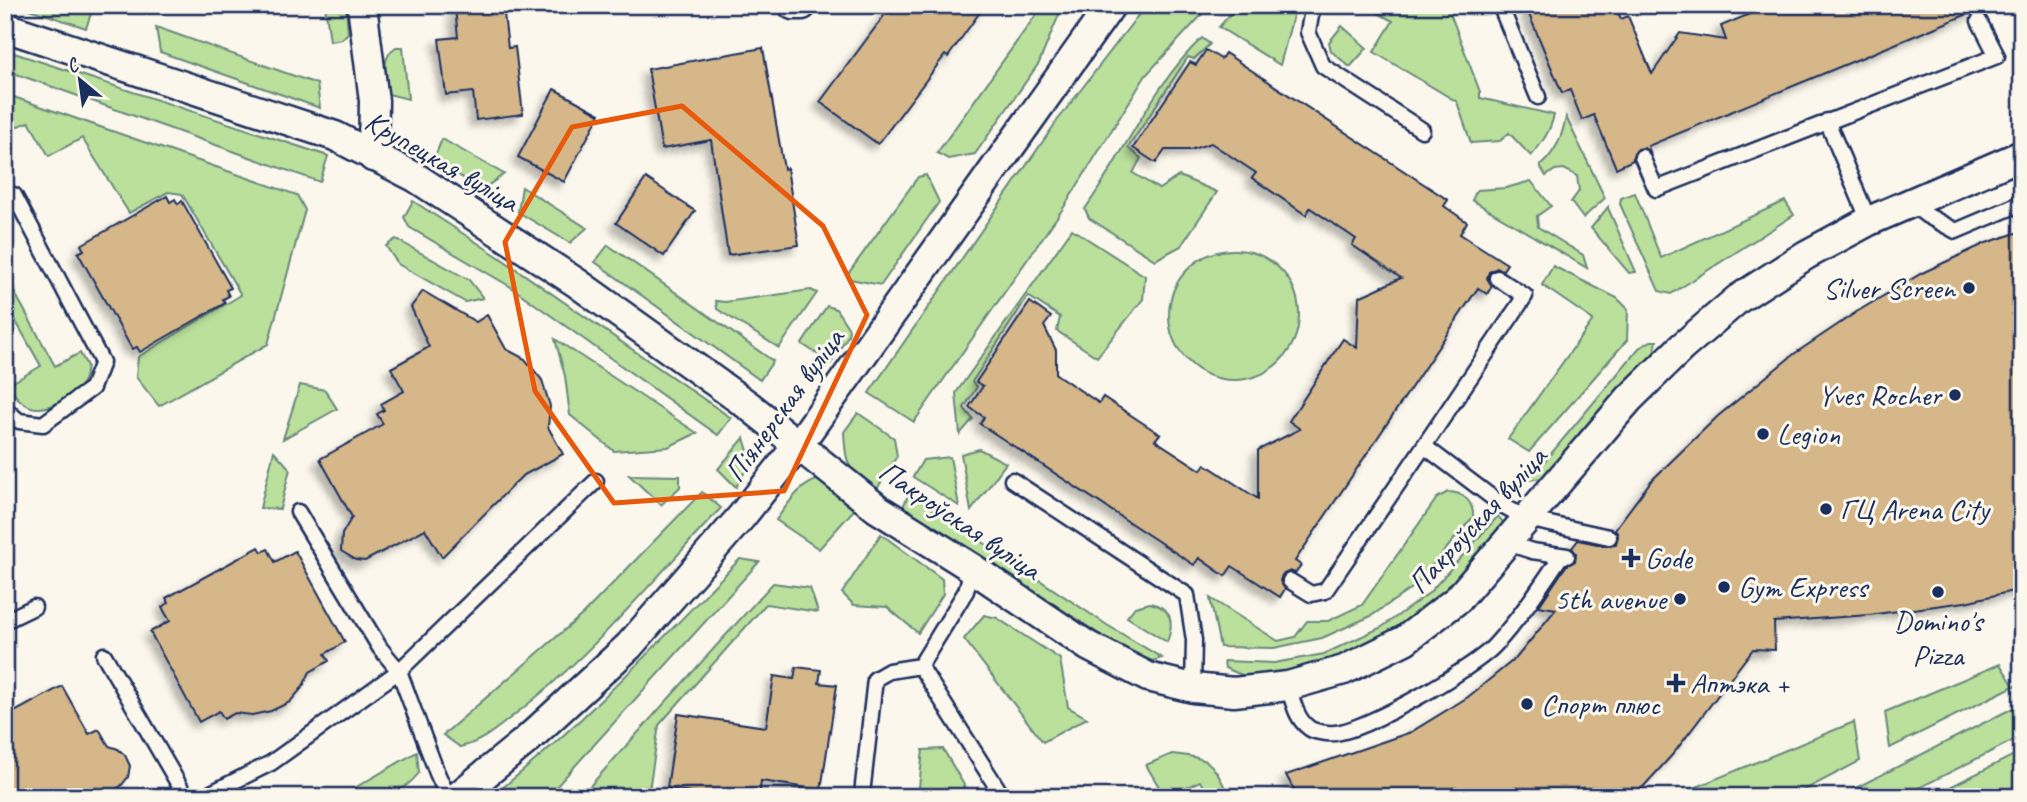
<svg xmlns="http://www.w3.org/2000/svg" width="2027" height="802" font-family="Caveat,sans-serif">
<defs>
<filter id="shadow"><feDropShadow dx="-6" dy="6" stdDeviation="3.5" flood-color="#0004"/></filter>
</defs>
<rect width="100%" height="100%" fill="#fbf7ec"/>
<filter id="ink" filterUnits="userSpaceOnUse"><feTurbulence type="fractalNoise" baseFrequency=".0143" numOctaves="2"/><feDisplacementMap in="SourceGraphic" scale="14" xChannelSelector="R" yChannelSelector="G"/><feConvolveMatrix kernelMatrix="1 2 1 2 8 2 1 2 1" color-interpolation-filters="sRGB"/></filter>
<g filter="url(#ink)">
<!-- green -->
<g fill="#bae09c" stroke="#6a887d" stroke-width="2">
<path d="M17,5H86L93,8L86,28Z"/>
<path d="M325,5H346L348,33L342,39L330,41Z"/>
<path d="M1043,5H1063L1039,63L975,154L948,159L937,153Z"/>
<path d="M1146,5H1211L1146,75L1064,207L914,422L869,393L1057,121Z"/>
<path d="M1238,5H1296L1280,65L1219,27Z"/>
<path d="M1363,5H1447L1480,92V98L1554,115C1550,132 1542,143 1531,156L1509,133L1500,141L1471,143L1457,102L1374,52L1393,21Z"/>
<path d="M1342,26L1367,48L1350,67L1331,51L1329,42Z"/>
<path d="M156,27L317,84L320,108L160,52Z"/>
<path d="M1202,38L1210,44L1194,59L1188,57L1128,148L1141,158L1133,173L1159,189L1179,176L1217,192L1181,246L1155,260L1089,218L1085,209C1123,156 1154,83 1202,38Z"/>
<path d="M396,47H403L408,99L388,94C387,77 379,58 396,47Z"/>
<path d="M5,50L328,156L320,182L5,70Z"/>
<path d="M5,94L297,195L305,210L268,344L159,406L136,377L138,357L241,295L182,194L168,192L129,213L82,138L49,156L29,122L5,131Z"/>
<path d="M1566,117L1605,198L1583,218L1571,202L1579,191L1577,176L1564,169L1555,170L1546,176L1540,166C1556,152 1562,137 1566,117Z"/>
<path d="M442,139L504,174L483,189L433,161Z"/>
<path d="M926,175L939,202L881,285L850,279L848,274L918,177Z"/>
<path d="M1531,181L1551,206L1537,216L1538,227L1583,255L1587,268L1472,200L1477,190L1506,188Z"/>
<path d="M522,187L587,228L570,243L518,212Z"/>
<path d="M1635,193L1661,258L1785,201L1794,215L1671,294L1659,291L1620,204L1621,198Z"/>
<path d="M413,201L499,257L731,418L718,435L511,287L409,227L404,217Z"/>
<path d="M1608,207V208L1636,272L1629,273L1591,228Z"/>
<path d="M1072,229L1145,276L1143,299L1097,357L1057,331L1060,317L1028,296L972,382L977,387L964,408L973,419L960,434L956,393Z"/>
<path d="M396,239L469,280L483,298L465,302L398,264L386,246Z"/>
<path d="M608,245L773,361L760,380L595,262Z"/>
<circle cx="1234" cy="315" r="65"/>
<path d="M1553,266L1617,298L1628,309L1627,340L1529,452L1508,439L1593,320L1542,285Z"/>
<path d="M5,275L55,366L80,353L87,366C86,371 86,378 83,382C76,397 47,412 31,407C20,403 14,394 8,385L41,366L5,302Z"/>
<path d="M811,290L817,293L779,348L717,309L716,301L725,302Z"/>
<path d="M827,306L836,309L849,329L848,336L831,363L802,344Z"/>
<path d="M555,339L697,433L668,447L614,451L570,415L565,376Z"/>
<path d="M1651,341H1657L1654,354L1546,477L1529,480L1639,348Z"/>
<path d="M300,385L325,390L337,409L283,439Z"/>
<path d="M858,413L894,438L897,456L877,489C847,472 846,465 844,432Z"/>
<path d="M744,438L751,461L736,487L718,469Z"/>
<path d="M979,449L1006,463L971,511L961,454Z"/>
<path d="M274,451L290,469L280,509L260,508Z"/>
<path d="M950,457L959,506L913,477L923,460Z"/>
<path d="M629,475L680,476V487L661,505Z"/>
<path d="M821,479L861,502L819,549L776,520C788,504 800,483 821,479Z"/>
<path d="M702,492L721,508C656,577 589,658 514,715C496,729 482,742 460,747L443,735L583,614Z"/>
<path d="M1448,492C1463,492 1474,502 1473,517L1415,586L1371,616L1322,638L1274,648L1220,647L1210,598L1278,641L1295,637L1307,621H1328L1362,605L1437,498Z"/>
<path d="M909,493L1107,625L1162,658L1152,661L1119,647L903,507Z"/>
<path d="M1498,516L1506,526L1466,575L1423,614L1346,659L1266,679L1242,675L1225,668L1224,661L1274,663L1324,654L1382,627L1429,593Z"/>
<path d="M881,534L942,579L943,594L918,633L887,607L854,605L842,593Z"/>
<path d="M740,559L759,562L547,797H491C581,726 660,641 740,559Z"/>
<path d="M773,583L810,588L818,612L766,604L659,725L648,797H580Z"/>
<path d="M1150,603C1173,608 1174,624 1167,642L1127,617L1135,607Z"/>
<path d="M984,615L997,618L1060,659L1068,707L1087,718L1043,742L964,639Z"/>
<path d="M2000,664L2014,686L1890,748L1885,712Z"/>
<path d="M2019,705L2022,713V736L1901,797H1838Z"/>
<path d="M1854,722L1860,761L1791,797H1680L1684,792Z"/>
<path d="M943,749L964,785L958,797H918L923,750Z"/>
<path d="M2022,751V783L1996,797H1930Z"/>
<path d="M417,752L419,773C396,802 374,797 339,797Z"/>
<path d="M1172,754C1214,758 1211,762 1230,797H1209L1200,781L1165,797L1146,765Z"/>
</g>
<!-- building -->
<g fill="#d5b789" stroke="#1b2f5e" stroke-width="2" filter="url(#shadow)">
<path d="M475,5H503L508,48L515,47L523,114L476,120L473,92L446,95L439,39L458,37L455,8Z"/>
<path d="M892,5H985L948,57L945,55L878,144L820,102Z"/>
<path d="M1525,5H1615L1621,19L1628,16L1652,74L1680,33L1726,40L1721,26L1771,5L1987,6L1648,146L1650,152L1644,148L1638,149L1633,155V160L1616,168L1594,115L1582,120L1570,90L1562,93Z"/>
<path d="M763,48L784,169L787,168L799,245L728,255L711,140L662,149L648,69Z"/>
<path d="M1206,50L1221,59L1225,53L1448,200L1444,206L1467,222L1460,234L1507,264L1503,270L1497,268L1489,272L1487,278L1492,286L1487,294L1478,288L1295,561L1301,565L1295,573L1290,571L1282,575L1280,581L1285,589L1280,597L1232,566L1225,576L1199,558L1194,565L980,424L984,417L969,407L983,386L976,382L1030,302L1051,317L1044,326L1056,350V374L1099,403L1103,397L1149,427L1160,434L1155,440L1201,470L1205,464L1258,499V450L1300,429L1289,421L1343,339L1357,348L1359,297L1401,278L1352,245L1356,239L1310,208L1306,215L1252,178L1256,173L1211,143L1190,150H1165L1156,163L1133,148L1190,62L1196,65Z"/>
<path d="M554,89L600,114L564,182L518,157Z"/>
<path d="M646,178L695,211L664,256L616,223Z"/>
<path d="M167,196L170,202L175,199L178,204L182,201L231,288L226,290L229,296L223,299L225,303L140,352L137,347L132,349L78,253L84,250L81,245Z"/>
<path d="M2022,231V589L1965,602L1869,615L1774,622L1775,650L1753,649L1674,753L1634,797H1298L1286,775L1411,732L1468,697L1517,657L1556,609L1539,606L1566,566L1575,561L1576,553L1572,548L1578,540L1607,546L1616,544L1618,535L1615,529L1651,481L1718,416L1794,354L1858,311L1922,273L1986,243Z"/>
<path d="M423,291L476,322L487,315L506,349L525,359L542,380L550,406L548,427L563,454L522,476L442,557L425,529L365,561L356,560L341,551L342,534L352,517L320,459L383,424L377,414L384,410L381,404L404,391L391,368L429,347L411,307Z"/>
<path d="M259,547L262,552L268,549L275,562L295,551L345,642L325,654L329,661L310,672L302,688L290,702L271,711L252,715L235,713L224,719L219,711L199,722L150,632L170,621L162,607L169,603L166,598Z"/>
<path d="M796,667L821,670L819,683L837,685L821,790L761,781L759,797H722L667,788L678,714L766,727L774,676L794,679Z"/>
<path d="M62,686L89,734L99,729L109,746L118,749L125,755L130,766L128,777L121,786L102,797H5V717Z"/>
</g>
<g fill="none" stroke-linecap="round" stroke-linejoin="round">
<!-- lane casing -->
<g stroke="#1b2f5e" stroke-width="19">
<g id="lane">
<path d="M1313,5L1308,32L1323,66L1422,130"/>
<path d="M1500,5L1538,97"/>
<path d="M1827,121L1869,221"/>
<path d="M1642,157L1656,189L1997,56L1979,21"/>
<path d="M5,201L14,195L102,362L92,388L43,424L19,421L5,409"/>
<path d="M1909,202L1926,215L1956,231L2022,203"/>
<path d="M1497,278L1525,296L1424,446L1502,505L1527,519L1609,537"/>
<path d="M1012,480L1187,595L1194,640L1193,688"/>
<path d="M298,512L380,648L399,671L437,773L448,797"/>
<path d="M1507,543L1532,551L1567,556"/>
<path d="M972,568L966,591L920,666L1003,797"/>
<path d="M1290,581L1311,594L1325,591L1424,446"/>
<path d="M5,621L34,607"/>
<path d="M104,655L186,797"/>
<path d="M1288,686C1293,701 1296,719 1309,728C1314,732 1329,734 1335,733C1367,730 1472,669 1494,646C1520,618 1540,587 1561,556"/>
<path d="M862,794L875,679L889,671L920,666"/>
<path d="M203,797L271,763L399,671L596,481"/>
</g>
</g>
<!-- street casing -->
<g stroke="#1b2f5e" stroke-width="33">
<g id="street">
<path d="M362,5L374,101L373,157"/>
<path d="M793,5H802"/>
<path d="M5,27L335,136L415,177L577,283L749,406L878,509L972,568L1088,646L1148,677L1193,688L1234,692L1288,686L1344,670L1405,640L1458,599L1629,399L1682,347L1738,299L1806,255L1869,221L2022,155"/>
<path d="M457,797L528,739L629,646L742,516L799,444L1111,5"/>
</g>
</g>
<!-- lane -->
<use href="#lane" stroke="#fbf7ec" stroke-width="14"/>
<!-- street -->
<use href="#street" stroke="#fbf7ec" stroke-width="28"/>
</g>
</g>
<!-- marked area -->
<path fill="none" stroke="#e8590c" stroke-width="5" stroke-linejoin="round" d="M682,106L823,226L867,315L784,491L614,503L535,391L505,242L572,127Z"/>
<!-- markers -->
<g fill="#1b2f5e" stroke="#fbf7ec" stroke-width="2.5">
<circle cx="1969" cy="288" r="7"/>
<circle cx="1955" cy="395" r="7"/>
<circle cx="1763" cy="434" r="7"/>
<circle cx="1826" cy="509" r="7"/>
<path d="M1627.5 547.5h7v7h7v7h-7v7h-7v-7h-7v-7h7z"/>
<circle cx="1724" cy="587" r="7"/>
<circle cx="1938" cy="592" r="7"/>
<circle cx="1680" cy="599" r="7"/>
<path d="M1672.5 672.5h7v7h7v7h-7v7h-7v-7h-7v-7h7z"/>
<circle cx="1527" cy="704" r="7"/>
</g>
<g text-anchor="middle" stroke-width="6" stroke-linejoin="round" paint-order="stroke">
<!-- street labels -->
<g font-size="30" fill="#1b2f5e" stroke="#fbf7ec">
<text transform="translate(442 161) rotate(30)" y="10">Крупецкая вуліца</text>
<text transform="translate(784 405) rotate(-54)" y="10">Піянерская вуліца</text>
<text transform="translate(960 520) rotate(34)" y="10">Пакроўская вуліца</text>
<text transform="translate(1477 520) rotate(-47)" y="10">Пакроўская вуліца</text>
</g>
<!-- poi labels -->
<g font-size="30" fill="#1b2f5e" stroke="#fbf7ec" text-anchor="start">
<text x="1955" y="298" text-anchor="end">Silver Screen</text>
<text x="1941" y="405" text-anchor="end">Yves Rocher</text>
<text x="1777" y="444">Legion</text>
<text x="1840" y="519">ГЦ Arena City</text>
<text x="1645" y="568">Gode</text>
<text x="1738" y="597">Gym Express</text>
<text x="1666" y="609" text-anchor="end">5th avenue</text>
<text x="1938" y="631" text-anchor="middle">Domino's<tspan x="1938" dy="34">Pizza</tspan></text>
<text x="1690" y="693">Аптэка +</text>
<text x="1541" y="714">Спорт плюс</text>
</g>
</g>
<!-- margin -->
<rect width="2027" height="802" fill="none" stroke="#fbf7ec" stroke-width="28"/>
<rect x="14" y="14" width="1999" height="774" fill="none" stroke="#1b2f5e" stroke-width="2.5" filter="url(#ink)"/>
<!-- north arrow -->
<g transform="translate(80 80) rotate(331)" stroke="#fbf7ec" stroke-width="5" paint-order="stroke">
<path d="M0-5L12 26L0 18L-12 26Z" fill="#1b2f5e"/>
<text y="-10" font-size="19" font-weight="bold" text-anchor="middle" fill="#1b2f5e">С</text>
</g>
</svg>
